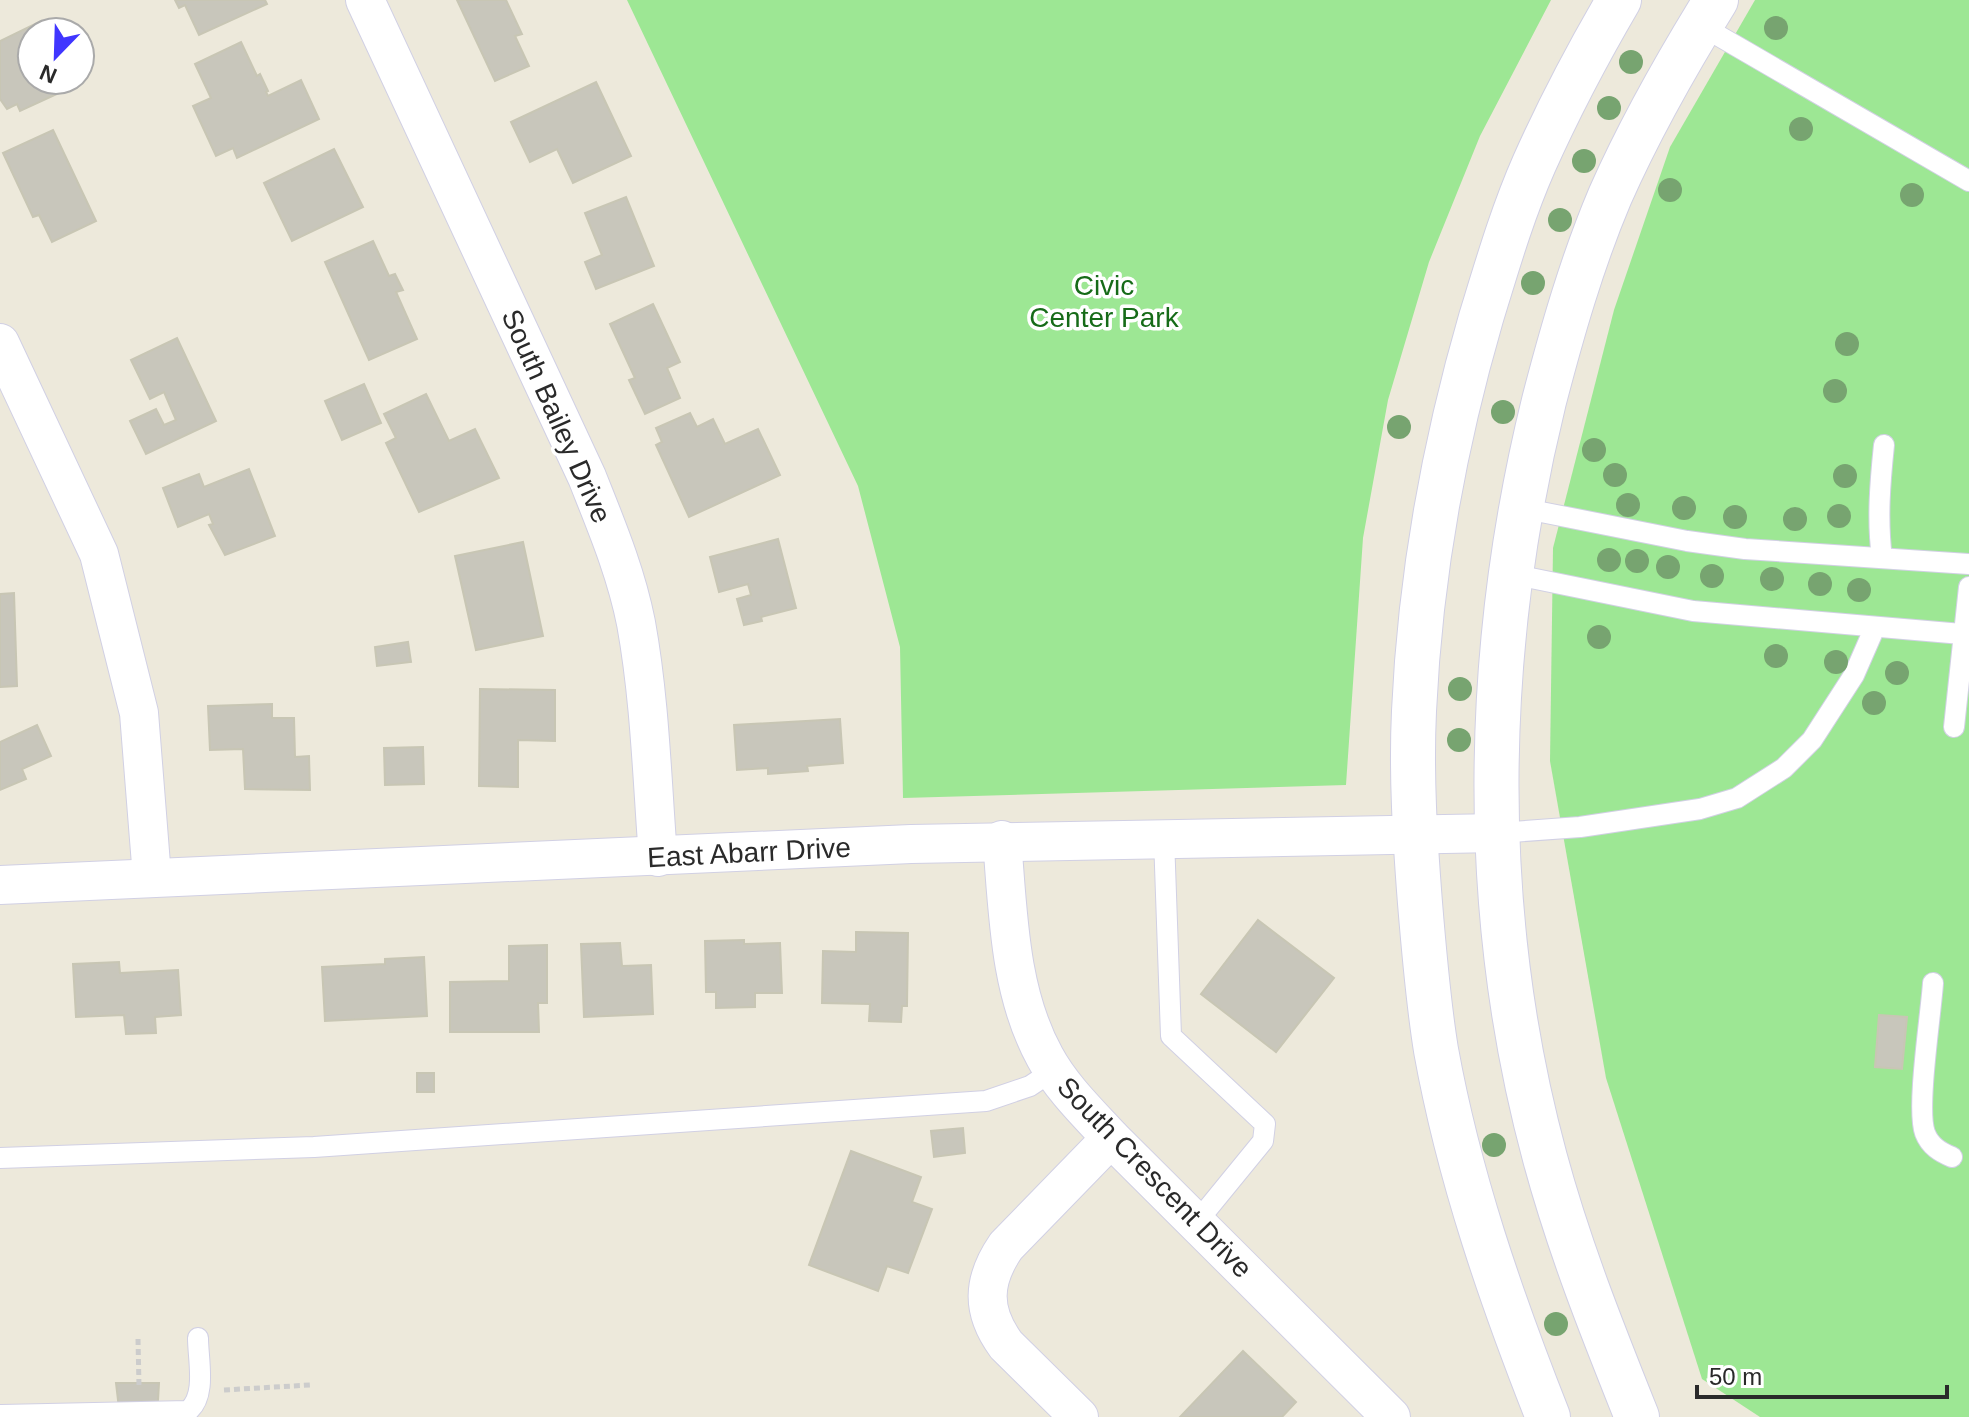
<svg xmlns="http://www.w3.org/2000/svg" width="1969" height="1417" font-family="Arial,sans-serif">
<rect width="100%" height="100%" fill="#ede9db"/>
<!-- green -->
<g fill="#9de794">
<path d="M627,0H1551L1480,136L1429,262L1388,400L1363,538L1346,785L903,798L900,647L858,486Z"/>
<path d="M1755,0H1969V1417H1760L1702,1379L1606,1078L1550,761L1553,548L1614,310L1670,147Z"/>
</g>
<!-- building -->
<g fill="#c8c6bb" stroke="#c8c6b4" stroke-width="2">
<path d="M175,0H265L267,4L199,35L185,5L179,8Z"/>
<path d="M457,0H506L522,34L515,36L529,66L495,81Z"/>
<path d="M41,21L46,32H32V80H68L72,87L20,111L17,104L7,109L0,99V41Z"/>
<path d="M241,42L257,76L260,74L268,91L266,92L268,96L301,80L319,119L237,158L233,148L216,156L193,106L211,98L195,64Z"/>
<path d="M596,82L631,156L573,183L557,149L530,162L511,122Z"/>
<path d="M53,130L96,221L52,242L39,215L33,217L3,153Z"/>
<path d="M334,149L363,207L292,241L264,183Z"/>
<path d="M626,197L654,266L596,289L585,262L602,255L585,213Z"/>
<path d="M373,241L389,276L395,274L403,290L396,292L417,339L369,360L325,262Z"/>
<path d="M653,304L680,362L667,368L680,398L645,414L629,380L635,378L610,324Z"/>
<path d="M177,338L216,421L146,454L130,421L156,409L164,425L176,420L164,392L150,399L131,360Z"/>
<path d="M364,384L381,423L342,440L325,401Z"/>
<path d="M426,394L449,441L475,429L499,478L419,512L386,443L396,438L384,414Z"/>
<path d="M690,413L697,427L713,419L725,444L758,429L780,475L689,517L656,445L662,442L656,428Z"/>
<path d="M249,469L275,536L225,555L209,525L213,524L209,514L178,527L163,488L199,474L204,487Z"/>
<path d="M778,539L796,608L761,617L762,621L744,625L737,599L751,595L748,584L719,592L710,557Z"/>
<path d="M523,542L543,636L476,650L455,556Z"/>
<path d="M14,593L17,686L0,687V594Z"/>
<path d="M408,642L411,662L377,666L375,647Z"/>
<path d="M480,689L555,690V741L518,740V787L479,786Z"/>
<path d="M272,704V718H294L295,757L309,756L310,790L245,789L243,749L210,750L208,706Z"/>
<path d="M840,719L843,763L807,766L808,771L768,774V768L737,770L734,725Z"/>
<path d="M37,725L51,756L22,769L26,779L0,790V742Z"/>
<path d="M423,747L424,784L385,785L384,748Z"/>
<path d="M1258,920L1334,978L1276,1052L1201,994Z"/>
<path d="M856,932L908,933L907,1006H902L901,1022L869,1021L870,1004L822,1003L823,951L856,952Z"/>
<path d="M744,940V944L780,943L782,993H755V1007L716,1008V992H706L705,941Z"/>
<path d="M620,943L622,966L651,965L653,1014L584,1017L581,944Z"/>
<path d="M547,945V1003H538L539,1032H450V982L509,981V946Z"/>
<path d="M424,957L427,1016L325,1021L322,967L385,964V959Z"/>
<path d="M119,962L120,973L178,970L181,1015L155,1017L156,1033L126,1034L124,1015L76,1017L73,964Z"/>
<path d="M1879,1015L1907,1017L1902,1069L1875,1067Z"/>
<rect x="417" y="1073" width="17" height="19"/>
<path d="M963,1128L965,1153L934,1157L931,1131Z"/>
<path d="M851,1151L921,1177L912,1202L932,1209L908,1273L887,1266L878,1291L809,1265Z"/>
<path d="M1243,1351L1296,1402L1282,1417H1180Z"/>
<path d="M116,1383H159L157,1417H120Z"/>
</g>
<g fill="none" stroke-linecap="round" stroke-linejoin="round">
<!-- lane casing -->
<g stroke="#d1d0e4" stroke-width="22">
<g id="lane">
<path d="M1700,25L1969,181"/>
<path d="M1521,508L1687,541L1745,549L1969,564"/>
<path d="M1882,558C1877,520 1880,483 1884,445"/>
<path d="M1511,574L1693,611L1962,634"/>
<path d="M1954,727L1969,587"/>
<path d="M1498,833L1580,827L1700,809L1737,798L1784,768L1812,740L1854,675L1875,627"/>
<path d="M1164,838L1171,1036L1265,1124L1263,1141L1196,1223"/>
<path d="M1933,983C1931,1014 1916,1109 1925,1133C1930,1146 1940,1152 1952,1157"/>
<path d="M0,1158L314,1147L986,1101L1030,1086L1054,1070"/>
<path d="M1,1415L188,1411C207,1396 198,1360 198,1338"/>
</g>
</g>
<!-- street casing -->
<g stroke="#d1d0e4" stroke-width="40">
<g id="street">
<path d="M365,0L587,477C606,525 626,572 636,623C650,700 652,779 658,857"/>
<path d="M0,343L99,554L139,713L152,877"/>
<path d="M1002,840C1008,912 1009,992 1045,1057C1061,1087 1088,1113 1111,1138L1391,1417"/>
<path d="M0,885L911,844L1498,833"/>
<path d="M1079,1417L1006,1345C981,1311 982,1281 1006,1246L1111,1138"/>
</g>
</g>
<!-- secondary casing -->
<g stroke="#d1d0e4" stroke-width="46">
<g id="secondary">
<path d="M1548,1417C1501,1298 1459,1177 1436,1050C1428,1001 1424,952 1420,903C1415,839 1411,775 1414,711C1420,578 1444,445 1481,318C1497,266 1512,214 1534,164C1559,108 1588,53 1619,0"/>
<path d="M1637,1417C1603,1332 1569,1247 1545,1158C1478,911 1483,648 1544,401C1562,332 1582,262 1610,196C1640,128 1677,63 1716,0"/>
</g>
</g>
<!-- path -->
<g stroke="#ccc" stroke-width="5" stroke-dasharray="6 4" stroke-linecap="butt">
<path d="M138,1339L139,1386"/>
<path d="M224,1390L310,1385"/>
</g>
<!-- lane -->
<use href="#lane" stroke="#fff" stroke-width="20"/>
<!-- street -->
<use href="#street" stroke="#fff" stroke-width="38"/>
<!-- secondary -->
<use href="#secondary" stroke="#fff" stroke-width="44"/>
</g>
<!-- trees -->
<g fill="#77a470">
<circle cx="1776" cy="28" r="12"/>
<circle cx="1631" cy="62" r="12"/>
<circle cx="1609" cy="108" r="12"/>
<circle cx="1801" cy="129" r="12"/>
<circle cx="1584" cy="161" r="12"/>
<circle cx="1670" cy="190" r="12"/>
<circle cx="1912" cy="195" r="12"/>
<circle cx="1560" cy="220" r="12"/>
<circle cx="1533" cy="283" r="12"/>
<circle cx="1847" cy="344" r="12"/>
<circle cx="1835" cy="391" r="12"/>
<circle cx="1503" cy="412" r="12"/>
<circle cx="1399" cy="427" r="12"/>
<circle cx="1594" cy="450" r="12"/>
<circle cx="1615" cy="475" r="12"/>
<circle cx="1845" cy="476" r="12"/>
<circle cx="1628" cy="505" r="12"/>
<circle cx="1684" cy="508" r="12"/>
<circle cx="1839" cy="516" r="12"/>
<circle cx="1735" cy="517" r="12"/>
<circle cx="1795" cy="519" r="12"/>
<circle cx="1609" cy="560" r="12"/>
<circle cx="1637" cy="561" r="12"/>
<circle cx="1668" cy="567" r="12"/>
<circle cx="1712" cy="576" r="12"/>
<circle cx="1772" cy="579" r="12"/>
<circle cx="1820" cy="584" r="12"/>
<circle cx="1859" cy="590" r="12"/>
<circle cx="1599" cy="637" r="12"/>
<circle cx="1776" cy="656" r="12"/>
<circle cx="1836" cy="662" r="12"/>
<circle cx="1897" cy="673" r="12"/>
<circle cx="1460" cy="689" r="12"/>
<circle cx="1874" cy="703" r="12"/>
<circle cx="1459" cy="740" r="12"/>
<circle cx="1494" cy="1145" r="12"/>
<circle cx="1556" cy="1324" r="12"/>
</g>
<g text-anchor="middle" stroke-width="7" stroke-linejoin="round" paint-order="stroke">
<!-- park labels -->
<g font-size="28" fill="#166b18" stroke="#fff">
<text x="1104" y="295">Civic<tspan x="1104" dy="32">Center Park</tspan></text>
</g>
<!-- street labels -->
<g font-size="28" fill="#2a2a2a" stroke="#fff">
<text transform="translate(557 416) rotate(66)" y="10">South Bailey Drive</text>
<text transform="translate(749 852) rotate(-3)" y="10">East Abarr Drive</text>
<text transform="translate(1155 1177) rotate(46)" y="10">South Crescent Drive</text>
</g>
</g>
<!-- north arrow -->
<g transform="translate(56 56) rotate(203)"><circle r="38" fill="#ffffff" stroke="#aaaaaa" stroke-width="2"/>
<path d="M0-6L14 30L0 20L-14 30Z" fill="#4036ff"/>
<text y="-12" font-size="22" font-weight="bold" text-anchor="middle" fill="#2a2a2a">N</text>
</g>
<!-- scale -->
<path d="M1697 1385v12h250v-12" fill="none" stroke="#2a2a2a" stroke-width="4"/>
<text x="1709" y="1385" font-size="24" fill="#2a2a2a" stroke="#ffffff" stroke-width="6" paint-order="stroke">50 m</text>
</svg>
